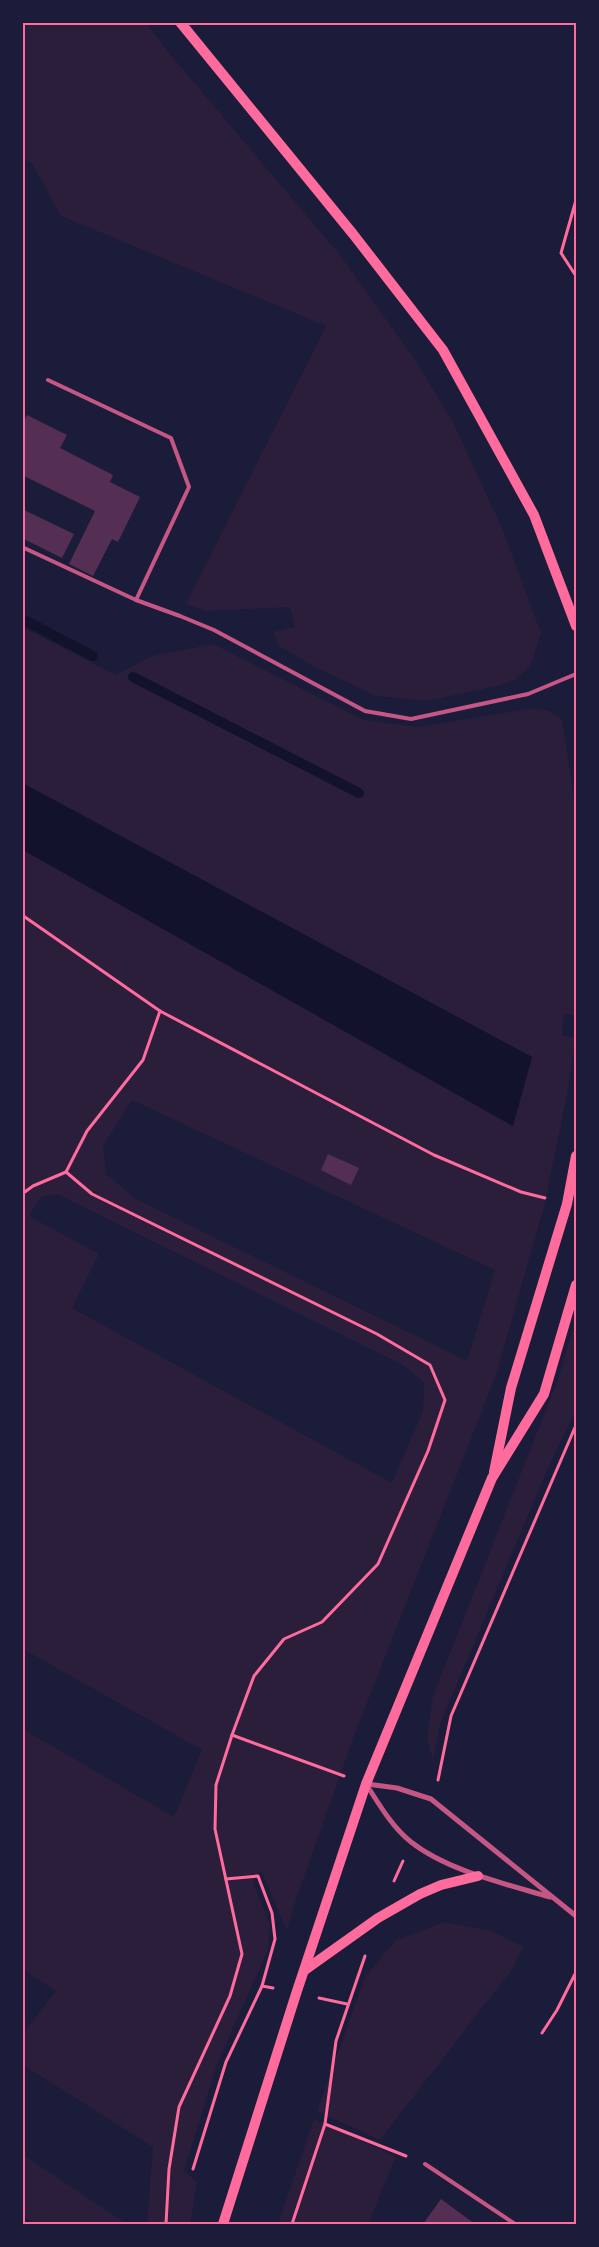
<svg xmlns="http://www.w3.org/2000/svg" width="599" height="2247" font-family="'Varela Round',sans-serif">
<rect width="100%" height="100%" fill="#1b1b3a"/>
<!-- green -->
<g fill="#2a1e3b" fill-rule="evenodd">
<path d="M22,23H146L170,54L340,255L416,361L453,422L502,528L541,633L531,665L515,680L497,686L427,701L376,696L317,668L279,646L273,632L295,627L290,607L206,611L186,604L326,326L61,216L31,162L23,159Z"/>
<path d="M22,627L116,675L152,656L213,644L364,720L418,727L528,709L547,710L562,719L573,790L576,829V1016L564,1013L562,1036L576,1037L567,1095L544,1207L496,1375L354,1736L294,1905L287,1931L261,1870L253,1882L270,1925L268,1950L217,2064L184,2171L197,2182L190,2224H147L153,2147L23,2065V2033L56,1991L23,1969V1729L174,1817L202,1750L23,1649V850L512,1126L532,1057L23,783ZM132,1100L495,1270L467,1361L136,1199L106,1174L103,1146ZM57,1194L401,1364L424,1382L423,1411L392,1483L72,1308L99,1254L29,1216L41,1197Z"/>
<path d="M576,1318V1410L550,1463L440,1724L433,1761L427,1739L433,1696L558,1379Z"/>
<path d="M444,1922L492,1931L523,1947L513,1968L380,2140L317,2111L365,1977L395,1941Z"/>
<path d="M314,2119L396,2157L368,2224H278Z"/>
<path d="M23,2155L127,2224H36L23,2216Z"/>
</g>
<!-- water -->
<path fill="#12122b" d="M22,783L532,1057L513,1126L23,850Z"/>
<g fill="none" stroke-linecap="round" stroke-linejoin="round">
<!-- stream -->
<g stroke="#12122b" stroke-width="10">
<path d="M22,619L93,656"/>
<path d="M133,677L359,793"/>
</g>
</g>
<!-- building -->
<g fill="#542f53">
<path d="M27,415L67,435L60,448L113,475L110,482L140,497L118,542L112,539L93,576L69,564L95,511L22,475V425Z"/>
<path d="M22,509L74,534L62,558L22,538Z"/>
<path d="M328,1154L359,1168L351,1185L321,1170Z"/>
<path d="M441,2199L475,2224H423Z"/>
</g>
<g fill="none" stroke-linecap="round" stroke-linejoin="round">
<!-- path -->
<g stroke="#ff6b9d" stroke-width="3">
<path d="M576,200L561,253L576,276"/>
<path d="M22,915L160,1011L434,1155L521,1192L545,1198"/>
<path d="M160,1011L143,1060L87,1131L66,1172L92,1194L377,1334L430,1365L445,1400L428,1451L378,1564L322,1622L284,1639L254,1676L232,1735L216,1785L215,1829L242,1954L230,1996L179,2107L169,2169L166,2224"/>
<path d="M22,1194L33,1186L66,1172"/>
<path d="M232,1735L344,1776"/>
<path d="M438,1780L451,1716L576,1425"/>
<path d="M394,1881L403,1861"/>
<path d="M262,1986L273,1988"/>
<path d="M319,1998L347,2004"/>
<path d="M542,2033L557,2010L576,1972"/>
<path d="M325,2124L406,2156"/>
<path d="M193,2169L226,2062L262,1986L275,1939L272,1913L258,1876L226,1879"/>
<path d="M292,2224L325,2124L336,2041L365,1956"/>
</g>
<!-- service -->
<g stroke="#c65784" stroke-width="4">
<path d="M48,380L171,438L189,487L136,600"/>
<path d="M22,547L136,600L180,616L214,630L365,711L411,719L528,694L576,674"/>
<path d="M425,2164L515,2224"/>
</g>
<!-- minor -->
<g stroke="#c65784" stroke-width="5">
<path d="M366,1784C379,1804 392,1827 411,1842C448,1871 506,1884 550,1897"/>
<path d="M367,1784L397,1788L431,1799L576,1916"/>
</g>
<!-- secondary -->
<g stroke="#ff6b9d" stroke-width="10">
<path d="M180,22L353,234L443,350L534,515L576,626"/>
<path d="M494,1472L511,1388L567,1204L576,1156"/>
<path d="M305,1970L378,1918L420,1894L441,1885L478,1876"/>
<path d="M223,2224L296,1994L366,1784L492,1478L544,1394L576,1285"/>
</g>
</g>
<!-- border -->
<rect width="599" height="2247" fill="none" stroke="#1b1b3a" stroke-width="48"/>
<rect x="24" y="24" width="551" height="2199" fill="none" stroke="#ff6b9d" stroke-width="2"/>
</svg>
